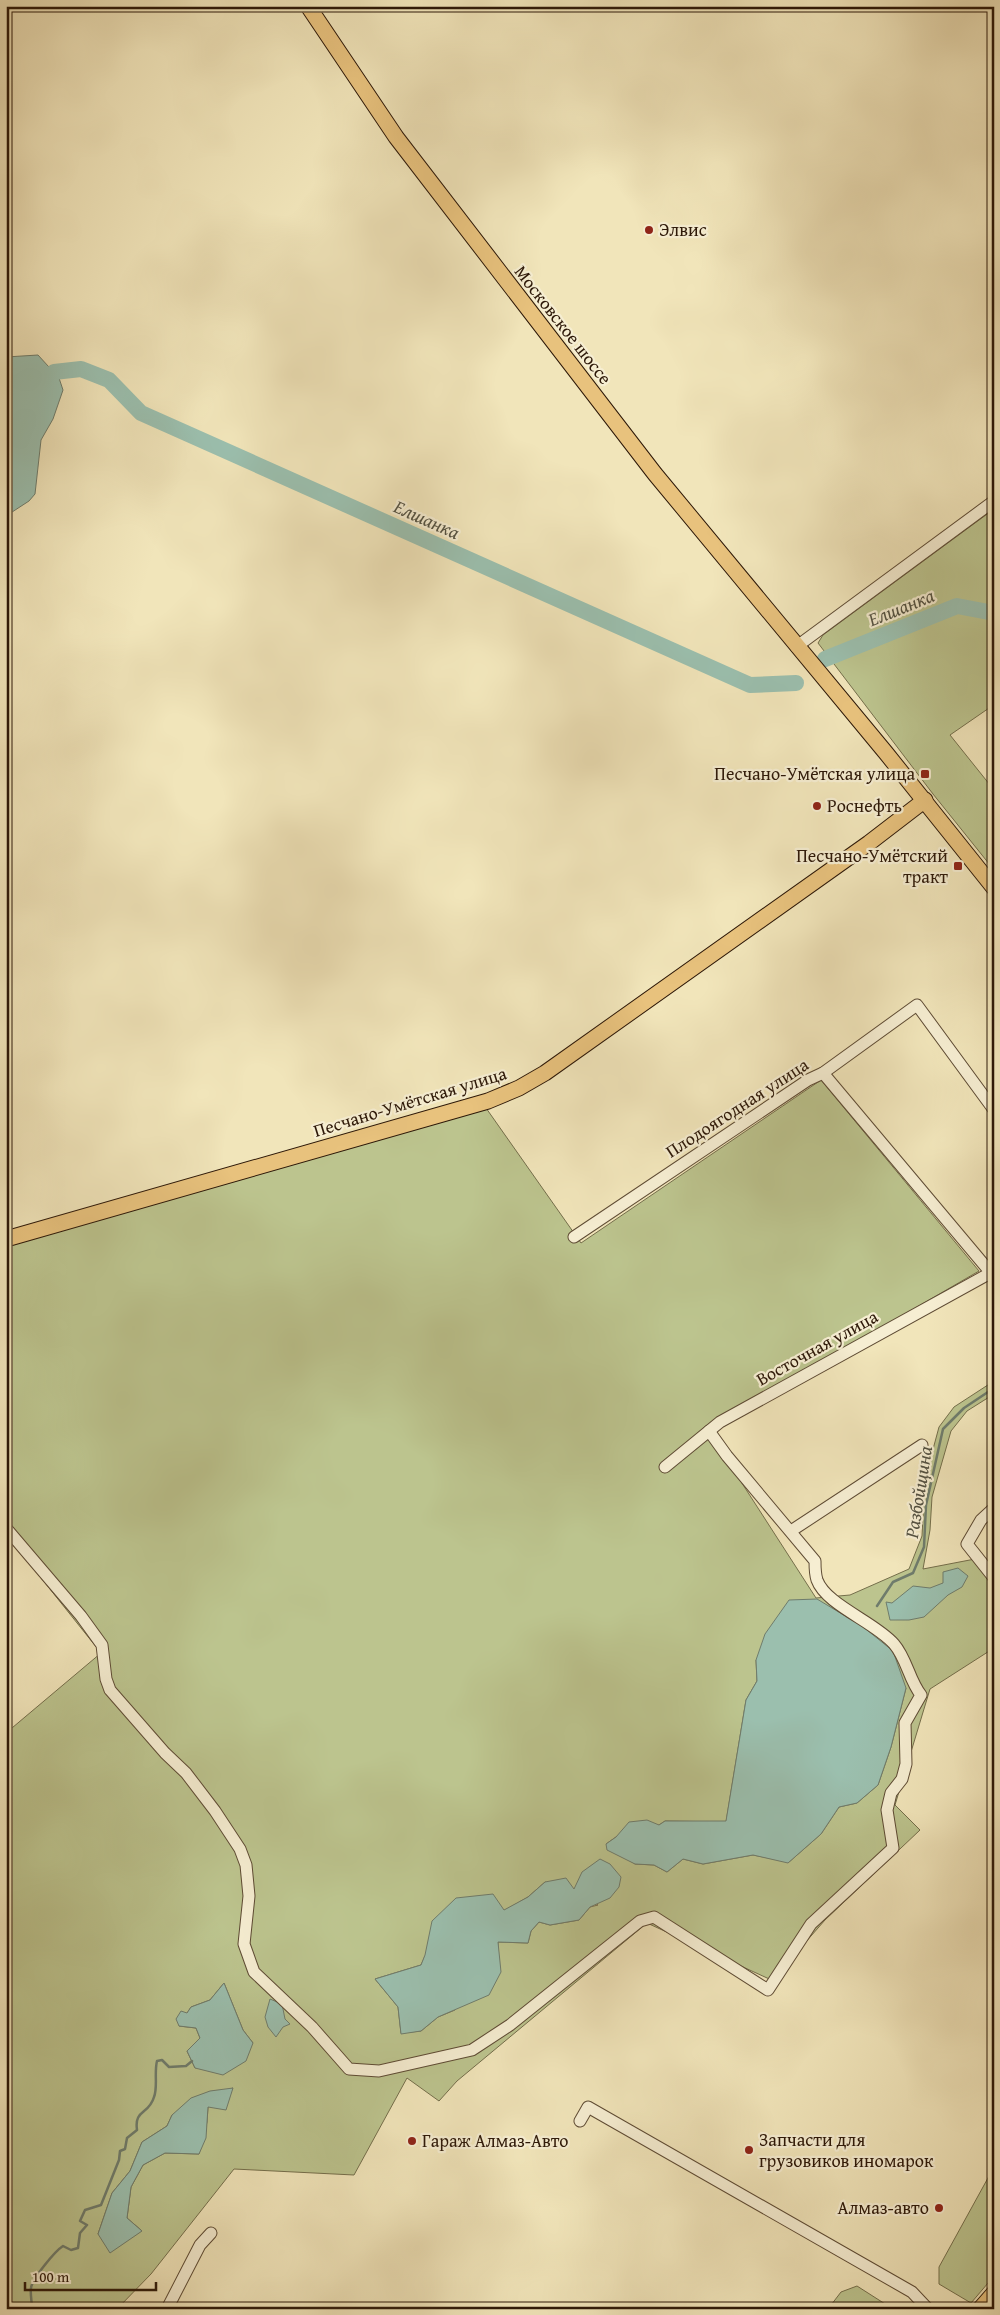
<svg xmlns="http://www.w3.org/2000/svg" width="1000" height="2315" font-family="'Gentium Book Plus',serif">
<rect width="100%" height="100%" fill="#f1e5ba"/>
<filter id="stains"><feTurbulence type="fractalNoise" baseFrequency=".004" numOctaves="4"/><feColorMatrix values="0 0 0 0 .2 0 0 0 0 .09 0 0 0 0 .02 0 0 0 .5 -.17"/></filter>
<radialGradient id="worn" r=".72"><stop offset=".6" stop-color="#630" stop-opacity="0"/><stop offset="1" stop-color="#630" stop-opacity=".3"/></radialGradient>
<!-- green -->
<g fill="#bcc48e" stroke="#746e4b" fill-rule="evenodd">
<path d="M994,509V708L992,706L950,735L994,790V870L933,794L818,643L823,635Z"/>
<path d="M821,1080L979,1271L707,1429L816,1598L850,1595L909,1569L922,1536L925,1479L939,1427L954,1407L994,1381V1394L967,1411L951,1431L932,1497L930,1530L923,1569L975,1559L994,1586V1648L930,1689L895,1805L920,1830L825,1920L804,1944L778,1983L647,1923L457,2081L439,2101L407,2078L354,2175L234,2169L151,2274L117,2309H6V1733L101,1653L6,1534V1244L486,1108L581,1243ZM756,1660L906,1688L891,1747L878,1785L857,1803L839,1807L821,1834L789,1862L753,1855L703,1864L683,1859L667,1872L654,1865L635,1864L606,1844L616,1837L659,1825L665,1821L726,1822L746,1700L757,1681ZM545,1882L574,1890L598,1905L590,1907L579,1920L550,1925L539,1922L531,1931L528,1943L498,1942V1954L455,2010L438,2017L421,2031L401,2033L398,2007L375,1979L421,1965L425,1956L528,1897ZM224,1983L243,2030L253,2043L195,2068L187,2051L200,2038L196,2028L179,2026L191,2007L210,2000ZM233,2088L208,2107L207,2122L199,2154L165,2153L143,2165L131,2187L127,2218L141,2230L98,2234L112,2193L130,2171L142,2142L167,2126L172,2115Z"/>
<path d="M994,2167V2276L971,2303L939,2284V2267Z"/>
<path d="M857,2286L893,2309H828L841,2292Z"/>
</g>
<!-- water -->
<g fill="#9bbfae" stroke="#6f7c6c">
<path d="M38,355L59,378L63,390L53,419L41,440L35,494L29,501L6,516V357Z"/>
<path d="M958,1568L968,1576L962,1587L948,1595L924,1617L909,1620H890L886,1602L892,1603L913,1586L930,1588L943,1583V1572Z"/>
<path d="M817,1599L862,1626L893,1651L906,1688L891,1747L878,1785L857,1803L839,1807L821,1834L788,1863L753,1855L703,1864L683,1859L667,1872L654,1865L635,1864L607,1850L606,1844L616,1837L629,1822L647,1820L659,1825L665,1821H726L746,1700L757,1681L756,1660L765,1634L789,1600Z"/>
<path d="M600,1859L610,1864L621,1877L619,1887L610,1898L590,1907L579,1920L550,1925L539,1922L531,1931L528,1943L498,1942L501,1972L489,1995L438,2017L421,2031L401,2034L398,2007L375,1979L421,1965L425,1955L432,1921L456,1898L493,1894L504,1910L528,1897L545,1882L566,1878L574,1889L582,1872Z"/>
<path d="M224,1983L243,2030L253,2043L246,2061L223,2075L195,2068L187,2051L200,2038L196,2028L179,2026L176,2019L181,2011L187,2013L191,2007L210,2000Z"/>
<path d="M270,1999L282,2004L285,2019L290,2024L283,2027L276,2037L268,2027L265,2017Z"/>
<path d="M233,2088L226,2110L208,2107L206,2138L199,2154L165,2153L143,2165L131,2187L127,2218L142,2231L110,2253L98,2234L112,2193L130,2171L142,2142L167,2126L172,2115L191,2098L210,2091Z"/>
</g>
<g fill="none" stroke-linecap="round" stroke-linejoin="round">
<!-- stream -->
<g stroke="#6f7c6c" stroke-width="2.5">
<path d="M877,1606L893,1582L913,1573L924,1547L926,1505L943,1429L964,1408L994,1388"/>
<path d="M32,2309C32,2302 30,2294 31,2288C32,2279 55,2251 63,2246L71,2250L78,2248L80,2233L87,2225L80,2221L85,2210L101,2205L119,2160L120,2151L125,2149L127,2138L137,2130C134,2109 149,2115 154,2097C158,2087 154,2073 157,2061L162,2060L169,2067L186,2066L192,2061"/>
</g>
<!-- river -->
<g stroke="#9bbfae" stroke-width="16">
<path d="M54,372L81,369L109,380L141,413L750,685L796,683"/>
<path d="M825,659L957,606L994,613"/>
</g>
<!-- minor casing -->
<g stroke="#5e4b34" stroke-width="13">
<g id="minor">
<path d="M796,647L994,501"/>
<path d="M823,1073L991,1273"/>
<path d="M574,1237L808,1080L823,1073L917,1005L994,1110"/>
<path d="M665,1467L720,1422L994,1271"/>
<path d="M994,1508L981,1520L967,1544L994,1578"/>
<path d="M6,1528L81,1616L102,1645L106,1679L110,1690L165,1753L186,1773L215,1811L240,1849L246,1865L249,1896L244,1944L254,1972L312,2027L349,2069L379,2071L472,2050L510,2025L640,1921L654,1917L768,1990L811,1924L893,1848L887,1810L891,1793L902,1779L906,1764L905,1723L921,1695C909,1680 907,1659 894,1644C875,1622 826,1605 817,1580C815,1574 815,1567 815,1561L727,1456L709,1431"/>
<path d="M791,1531L922,1445"/>
<path d="M580,2121L588,2107L912,2292L928,2309"/>
<path d="M167,2309L200,2245L211,2233"/>
</g>
</g>
<!-- major casing -->
<g stroke="#2d1808" stroke-width="17">
<g id="major">
<path d="M308,6L396,137L655,474L886,753L994,888"/>
<path d="M6,1239L488,1101L519,1088L545,1073L869,843L925,800"/>
<path d="M980,2309L994,2293"/>
</g>
</g>
<!-- minor -->
<use href="#minor" stroke="#f6eed2" stroke-width="11"/>
<!-- major -->
<use href="#major" stroke="#e8c27d" stroke-width="15"/>
</g>
<!-- markers -->
<g fill="#8f2418" stroke="#f6eed2" stroke-width="2">
<circle cx="649" cy="230" r="5"/>
<rect x="920" y="769" width="10" height="10" rx="2.5"/>
<circle cx="817" cy="806" r="5"/>
<rect x="953" y="861" width="10" height="10" rx="2.5"/>
<circle cx="412" cy="2141" r="5"/>
<circle cx="749" cy="2150" r="5"/>
<circle cx="939" cy="2208" r="5"/>
</g>
<g text-anchor="middle" stroke-width="4.5" stroke-linejoin="round" paint-order="stroke">
<!-- poi labels -->
<g font-size="18" fill="#2d1808" stroke="#f6eed2" text-anchor="start">
<text x="659" y="236">Элвис</text>
<text x="915" y="780" text-anchor="end">Песчано-Умётская улица</text>
<text x="827" y="812">Роснефть</text>
<text x="948" y="862" text-anchor="end">Песчано-Умётский<tspan x="948" dy="21">тракт</tspan></text>
<text x="759" y="2146">Запчасти для<tspan x="759" dy="21">грузовиков иномарок</tspan></text>
<text x="422" y="2147">Гараж Алмаз-Авто</text>
<text x="929" y="2214" text-anchor="end">Алмаз-авто</text>
</g>
<!-- street labels -->
<g font-size="18" fill="#2d1808" stroke="#f6eed2">
<text transform="translate(563 325) rotate(52)" y="6">Московское шоссе</text>
<text transform="translate(410 1102) rotate(-17)" y="6">Песчано-Умётская улица</text>
<text transform="translate(737 1108) rotate(-33)" y="6">Плодоягодная улица</text>
<text transform="translate(817 1348) rotate(-29)" y="6">Восточная улица</text>
</g>
<!-- water labels -->
<g font-size="19" font-style="italic" fill="#545242" stroke="#f6eed2">
<text transform="translate(427 519) rotate(24)" y="7">Елшанка</text>
<text transform="translate(901 607) rotate(-22)" y="7">Елшанка</text>
<text transform="translate(918 1492) rotate(-81)" y="7">Разбойщина</text>
</g>
</g>
<!-- margin -->
<rect width="1000" height="2315" fill="none" stroke="#f1e5ba" stroke-width="25"/>
<rect x="8" y="8" width="985" height="2300" fill="none" stroke="#2d1808" stroke-width="2.5"/>
<rect x="12" y="12" width="975" height="2290" fill="none" stroke="#2d1808"/>
<!-- scale -->
<path d="M25 2282v8h131v-8" fill="none" stroke="#2d1808" stroke-width="2.5"/>
<text x="32" y="2282" font-size="15" fill="#2d1808" stroke="#f6eed2" stroke-width="4" paint-order="stroke">100 m</text>
<rect width="100%" height="100%" filter="url(#stains)"/>
<rect width="100%" height="100%" fill="url(#worn)"/>
</svg>
